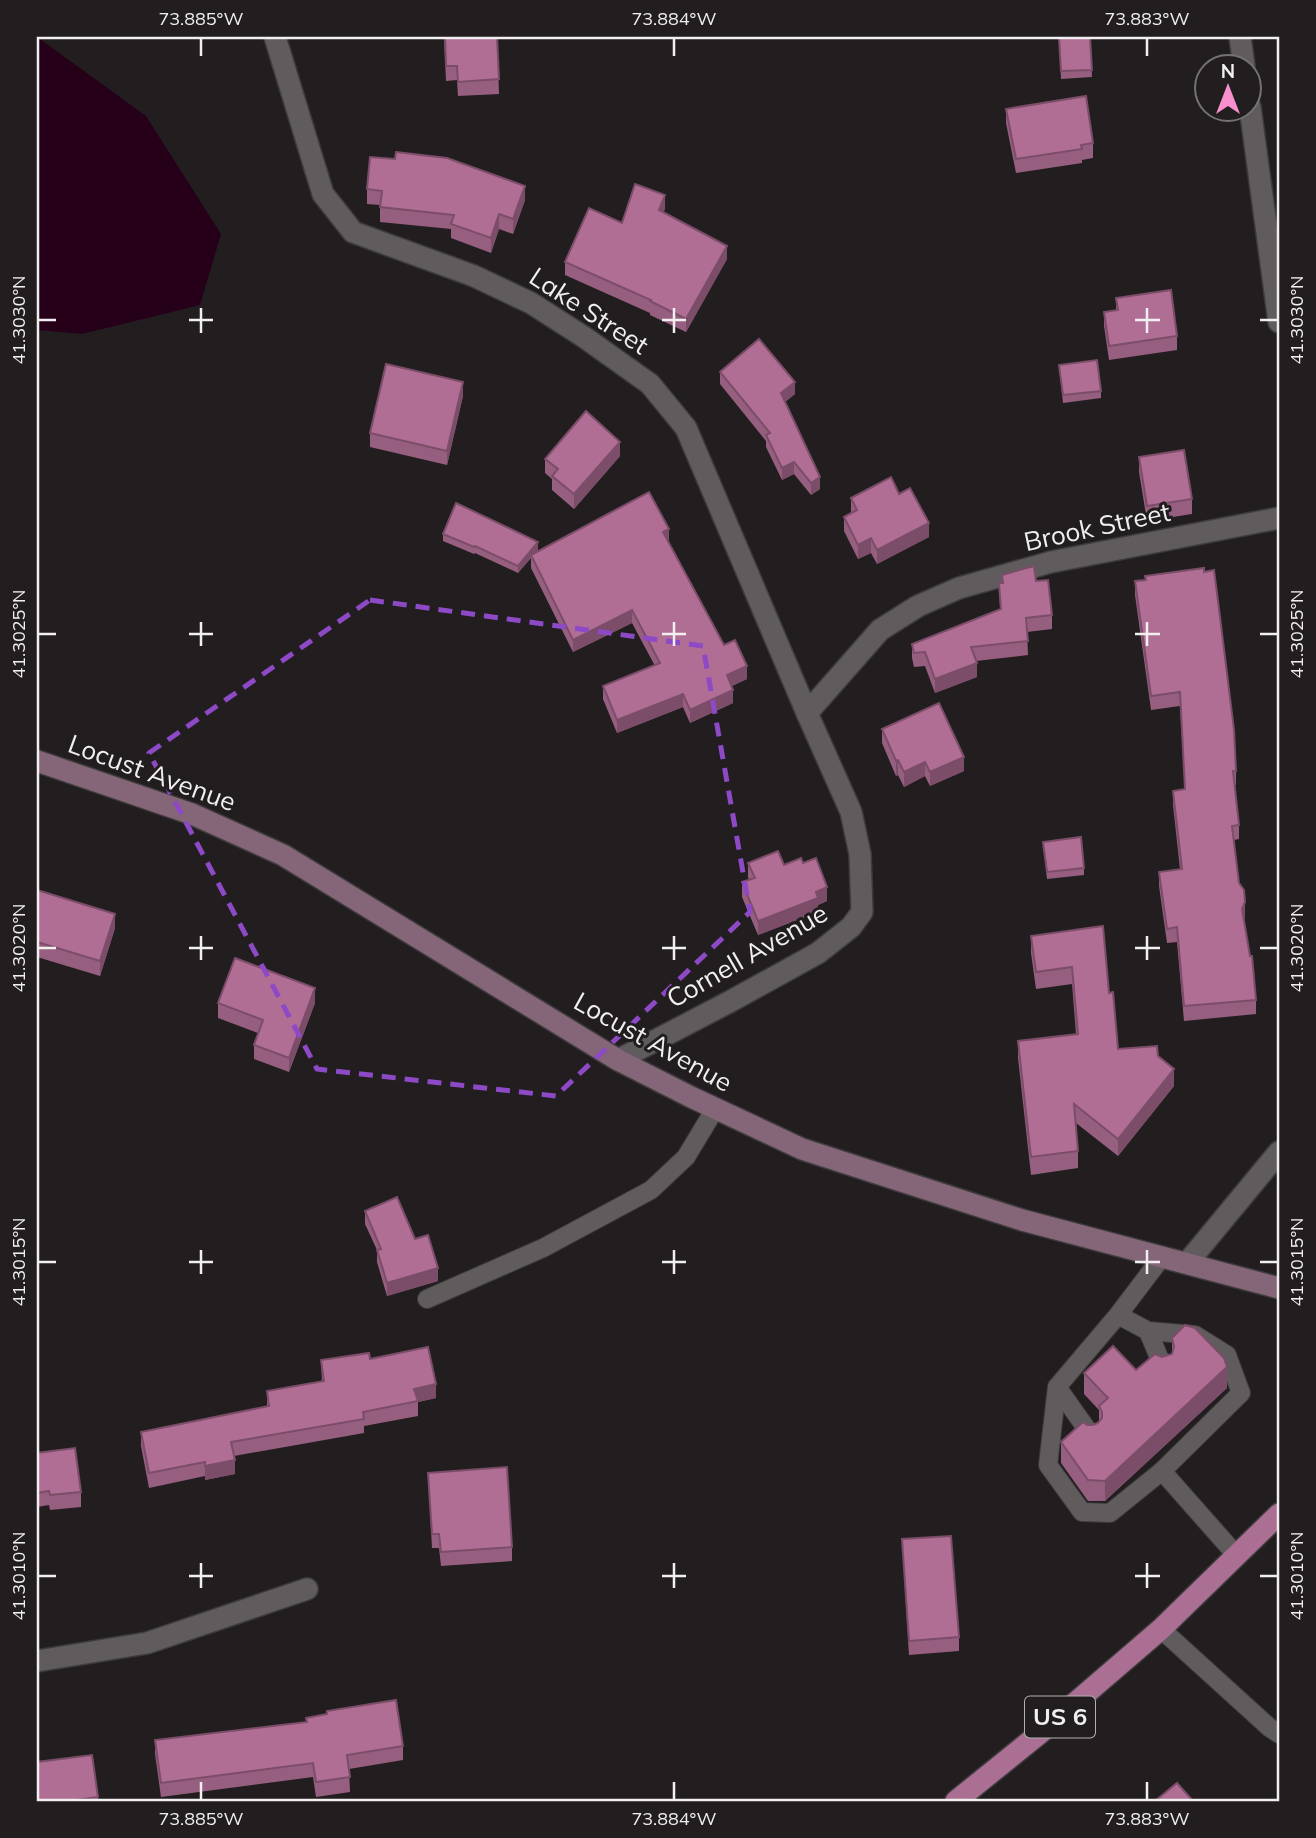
<svg xmlns="http://www.w3.org/2000/svg" width="1316" height="1838" font-family="Mulish,sans-serif">
<rect width="100%" height="100%" fill="#221e20"/>
<!-- water -->
<path fill="#250018" d="M37,37L146,116L221,234L200,305L82,334L37,330Z"/>
<g fill="none" stroke-linecap="round" stroke-linejoin="round">
<!-- lane casing -->
<g stroke="#3e3b3d" stroke-width="20">
<g id="lane">
<path d="M427,1299L543,1248L651,1190L686,1157L715,1109"/>
<path d="M1118,1315L1148,1331L1195,1335L1227,1355L1241,1393L1162,1471L1110,1513L1082,1512L1048,1465L1057,1387L1118,1315L1162,1257"/>
<path d="M1148,1331L1163,1367"/>
<path d="M1057,1387L1091,1435"/>
<path d="M1162,1471L1237,1556"/>
<path d="M1161,1629L1270,1728L1279,1734"/>
</g>
</g>
<!-- street casing -->
<g stroke="#3e3b3d" stroke-width="24">
<g id="street">
<path d="M275,37L323,194L353,232L474,276L531,303L584,337L650,384L686,428L807,713L851,812L860,854L862,912L851,927L818,953L731,1001L618,1060"/>
<path d="M1240,37L1244,66"/>
<path d="M1250,107L1279,322"/>
<path d="M807,713L880,630L918,606L959,588L1051,562L1279,518"/>
<path d="M1188,1262L1279,1152"/>
<path d="M37,1661L147,1643L307,1589"/>
</g>
</g>
<!-- secondary casing -->
<g stroke="#3e3b3d" stroke-width="24">
<path id="secondary" d="M37,761L192,814L283,855L618,1060L691,1097L802,1149L1022,1220L1279,1288"/>
</g>
<!-- primary casing -->
<g stroke="#3e3b3d" stroke-width="24">
<path id="primary" d="M956,1801L1039,1734L1161,1629L1279,1514"/>
</g>
<!-- lane -->
<use href="#lane" stroke="#605c5e" stroke-width="18"/>
<!-- street -->
<use href="#street" stroke="#605c5e" stroke-width="21"/>
<!-- secondary -->
<use href="#secondary" stroke="#856578" stroke-width="21"/>
<!-- primary -->
<use href="#primary" stroke="#aa6f92" stroke-width="21"/>
</g>
<!-- wall -->
<g fill="#975f7f">
<path d="M444,37H497L499,94L458,96L457,80L446,81Z"/>
<path d="M1090,37L1092,77L1061,79L1059,38Z"/>
<path d="M1006,109L1093,143V158L1082,160V163L1016,173L1006,123Z"/>
<path d="M367,189L525,200L513,234L499,229L491,253L451,238V229L380,222V205L367,204Z"/>
<path d="M665,208L664,212L727,259L686,332L650,315V313L565,275V262L622,223Z"/>
<path d="M1116,298L1177,336V350L1109,360L1104,326V312L1116,310Z"/>
<path d="M1059,365L1101,391V398L1063,403Z"/>
<path d="M720,372L795,394L785,402L820,489L811,495L794,474L782,480L766,447V441L720,384Z"/>
<path d="M463,396L447,465L370,447V433Z"/>
<path d="M620,456L574,509L552,490V479L545,473V459Z"/>
<path d="M1139,457L1192,499V514L1147,521L1139,472Z"/>
<path d="M899,494L929,537L877,564L871,553L858,559L844,531V517L851,513V498Z"/>
<path d="M443,534L538,550L536,552L669,542L724,645L747,679L732,686L733,703L690,723L683,707L617,733L603,699V686L655,666L632,623L573,652L531,568V558L518,573L475,553L474,554L443,541Z"/>
<path d="M1002,575L1036,581L1052,615V629L1027,632L1028,655L976,661L977,677L935,693L925,666L914,667L912,658V644L1000,609L999,583H1002Z"/>
<path d="M1145,576L1236,771V785H1235L1239,825V839L1234,840L1239,883L1245,917L1244,920L1256,1000V1014L1184,1021L1177,942L1167,943L1159,886V872L1180,869L1173,805V791L1185,789L1180,706L1151,710L1135,595V581L1145,580Z"/>
<path d="M882,729L964,771L930,786L925,776L904,787L898,775L896,776L882,743Z"/>
<path d="M1043,842L1084,868V875L1047,879Z"/>
<path d="M748,863L784,865L803,863L827,901L818,905V912L758,935L742,897V882L749,880L748,877Z"/>
<path d="M37,890L115,928L100,976L37,957Z"/>
<path d="M1031,936L1109,993L1118,1049L1158,1056L1174,1086L1118,1156L1076,1123L1078,1151V1168L1031,1175L1018,1058V1041L1076,1034L1072,984L1036,989L1031,953Z"/>
<path d="M218,1003H315L289,1072L254,1059V1045L258,1033L218,1018Z"/>
<path d="M365,1211L415,1239L438,1281L387,1296L377,1262V1250L365,1224Z"/>
<path d="M1172,1338L1227,1388L1105,1501H1088L1061,1463V1442L1087,1425H1093L1099,1421V1410L1084,1394V1373L1136,1370L1172,1354Z"/>
<path d="M370,1359L436,1398L418,1402V1416L364,1426V1433L234,1456L235,1474L205,1480V1476L149,1488L141,1446V1432L267,1407V1391L322,1382L321,1360Z"/>
<path d="M37,1453L81,1492V1507L50,1510L49,1505L37,1507Z"/>
<path d="M428,1473L512,1547V1561L441,1566L439,1548H432Z"/>
<path d="M902,1539L959,1637V1651L909,1655Z"/>
<path d="M306,1718L403,1746V1760L349,1769L350,1792L316,1797L313,1777L161,1797L155,1754V1740L306,1722Z"/>
<path d="M98,1797V1801H37Z"/>
</g>
<!-- shaded-wall -->
<g fill="#7b4d68">
<path d="M525,186V200L513,234V219Z"/>
<path d="M665,195V208L659,223V210Z"/>
<path d="M499,214V229L491,253V238Z"/>
<path d="M727,246V259L686,332V319Z"/>
<path d="M463,382V396L447,465V451Z"/>
<path d="M795,382V394L781,405V393Z"/>
<path d="M620,442V456L574,509V494Z"/>
<path d="M794,462V474L782,480V468Z"/>
<path d="M820,477V489L811,495V483Z"/>
<path d="M929,523V537L877,564V550Z"/>
<path d="M669,529V542L663,532Z"/>
<path d="M871,538V553L858,559V545Z"/>
<path d="M538,542V550L532,557L531,555V558L518,573V566Z"/>
<path d="M632,610V623L573,652V640Z"/>
<path d="M977,663V677L935,693V679Z"/>
<path d="M747,666V679L727,688V675Z"/>
<path d="M733,690V703L690,723V710Z"/>
<path d="M683,694V707L617,733V720Z"/>
<path d="M964,757V771L930,786V772Z"/>
<path d="M898,760V775L896,776V761Z"/>
<path d="M925,762V776L904,787V772Z"/>
<path d="M827,887V901L818,905V912L758,935V921Z"/>
<path d="M1245,902V917L1242,923V909Z"/>
<path d="M115,914V928L100,976V961Z"/>
<path d="M315,988V1003L289,1072V1058Z"/>
<path d="M1174,1069V1086L1118,1156V1139Z"/>
<path d="M438,1268V1281L387,1296V1283Z"/>
<path d="M1227,1367V1388L1105,1501V1481Z"/>
<path d="M436,1384V1398L418,1402L414,1389Z"/>
<path d="M235,1460V1474L205,1480V1466Z"/>
</g>
<!-- building -->
<g fill="#b06e94" stroke="#7b4d68" stroke-width="2">
<path d="M445,37H497L499,79L458,82L457,66H446Z"/>
<path d="M1090,37L1092,70L1061,71L1059,38Z"/>
<path d="M1086,96L1093,143L1081,145L1082,149L1016,159L1006,109Z"/>
<path d="M396,152L447,158L525,186L513,219L499,214L491,238L451,224L454,215L380,207L382,191L367,189L370,157L395,159Z"/>
<path d="M635,184L665,195L659,210L727,246L686,319L650,301L651,300L565,262L589,208L622,223Z"/>
<path d="M1171,290L1177,336L1109,346L1104,312L1118,310L1116,298Z"/>
<path d="M759,339L795,382L781,393L820,477L811,483L794,462L782,468L766,435L770,433L720,372Z"/>
<path d="M1097,360L1101,391L1063,395L1059,365Z"/>
<path d="M386,364L463,382L447,451L370,433Z"/>
<path d="M586,411L620,442L574,494L552,476L558,469L545,459Z"/>
<path d="M1184,450L1192,499L1147,506L1139,457Z"/>
<path d="M891,477L899,494L910,488L929,523L877,550L871,538L858,545L844,517L857,510L851,498Z"/>
<path d="M649,492L669,529L663,532L724,645L735,640L747,666L727,675L733,690L690,710L683,694L617,720L603,686L660,663L632,610L573,640L531,555Z"/>
<path d="M456,503L538,542L518,566L475,546L474,547L443,534Z"/>
<path d="M1034,566L1036,581L1048,580L1052,615L1026,618L1028,641L971,647L977,663L935,679L925,652L914,653L912,644L1001,609L999,583H1003L1002,575Z"/>
<path d="M1204,568V572L1214,570L1219,609L1234,730L1236,771H1233L1239,825L1232,826L1239,883L1244,890L1245,902L1242,909L1250,956H1252L1256,1000L1184,1006L1177,927L1167,929L1159,872L1182,869L1173,791L1185,789L1180,692L1151,696L1135,581L1146,580L1145,576Z"/>
<path d="M939,703L964,757L930,772L925,762L904,772L898,760L896,761L882,729Z"/>
<path d="M1081,837L1084,868L1047,872L1043,842Z"/>
<path d="M778,851L784,865L801,858L803,863L816,858L827,887L816,892L818,898L758,921L742,882L755,878L748,863Z"/>
<path d="M37,890L115,914L100,961L37,942Z"/>
<path d="M1103,926L1109,993L1113,992L1118,1049L1157,1046L1158,1056L1174,1069L1118,1139L1074,1104L1078,1151L1031,1157L1018,1041L1078,1034L1072,967L1036,972L1031,936Z"/>
<path d="M235,958L315,988L289,1058L254,1045L263,1020L218,1003Z"/>
<path d="M397,1197L415,1239L428,1235L438,1268L387,1283L377,1250L381,1249L365,1211Z"/>
<path d="M1185,1325L1195,1328L1224,1358L1227,1367L1105,1481L1088,1480L1061,1442L1083,1422L1087,1425H1093L1098,1423L1102,1418V1412L1099,1406L1108,1398L1084,1373L1113,1346L1136,1370L1155,1354L1162,1357L1172,1354L1174,1347L1172,1338Z"/>
<path d="M428,1347L436,1384L414,1389L418,1401L363,1412L364,1419L231,1442L235,1460L205,1466V1462L149,1473L141,1432L269,1406L267,1391L324,1381L321,1360L369,1353L370,1359Z"/>
<path d="M75,1448L81,1492L50,1495L49,1491L37,1493V1453Z"/>
<path d="M507,1467L512,1547L441,1552L439,1534H432L428,1473Z"/>
<path d="M951,1536L959,1637L909,1641L902,1539Z"/>
<path d="M396,1700L403,1746L347,1755L350,1777L316,1782L313,1763L161,1783L155,1740L307,1722L306,1718L327,1714V1711Z"/>
<path d="M92,1755L98,1797L69,1801H37V1762Z"/>
<path d="M1177,1783L1193,1801H1155Z"/>
</g>
<!-- marked area -->
<path fill="none" stroke="#8d49c6" stroke-width="5" stroke-dasharray="14 9" stroke-linejoin="round" d="M370,600L703,646L750,912L556,1096L317,1069L149,753Z"/>
<!-- ticks -->
<path fill="none" stroke="#f2eff0" stroke-width="2.5" d="M201,38V56M674,38V56M1147,38V56M201,308V333M674,308V333M1147,308V333M38,320H56M189,320H213M662,320H686M1135,320H1160M1260,320H1278M201,622V646M674,622V646M1147,622V646M38,634H56M189,634H213M662,634H686M1135,634H1160M1260,634H1278M201,936V960M674,936V960M1147,936V960M38,948H56M189,948H213M662,948H686M1135,948H1160M1260,948H1278M201,1250V1274M674,1250V1274M1147,1250V1274M38,1262H56M189,1262H213M662,1262H686M1135,1262H1160M1260,1262H1278M201,1563V1588M674,1563V1588M1147,1563V1588M38,1576H56M189,1576H213M662,1576H686M1135,1576H1160M1260,1576H1278M201,1782V1800M674,1782V1800M1147,1782V1800"/>
<g text-anchor="middle" stroke-width="6" stroke-linejoin="round" paint-order="stroke">
<!-- shield labels -->
<rect fill="#221e20" stroke="#b4b0b2" stroke-width="2" x="1025" y="1696.5" width="70" height="41" rx="5"/>
<g font-size="24" font-weight="bold" fill="#f2eff0">
<text x="1060" y="1725">US 6</text>
</g>
<!-- street labels -->
<g font-size="26" fill="#f2eff0" stroke="#221e20">
<text transform="translate(589 311) rotate(33)" y="9">Lake Street</text>
<text transform="translate(1097 527) rotate(-12)" y="9">Brook Street</text>
<text transform="translate(152 773) rotate(20)" y="9">Locust Avenue</text>
<text transform="translate(747 956) rotate(-30)" y="9">Cornell Avenue</text>
<text transform="translate(653 1042) rotate(29)" y="9">Locust Avenue</text>
</g>
</g>
<!-- border -->
<rect width="1316" height="1838" fill="none" stroke="#221e20" stroke-width="77"/>
<!-- north arrow -->
<g transform="translate(1228 88)"><circle r="33" fill="#221e20" stroke="#757273" stroke-width="2"/>
<path d="M0-5L12 26L0 18L-12 26Z" fill="#f790cd"/>
<text y="-10" font-size="19" font-weight="bold" text-anchor="middle" fill="#f2eff0">N</text>
</g>
<rect x="38" y="38" width="1240" height="1762" fill="none" stroke="#f2eff0" stroke-width="2.5"/>
<g font-size="18" text-anchor="middle" fill="#f2eff0">
<text x="201" y="25">73.885°W</text>
<text x="674" y="25">73.884°W</text>
<text x="1147" y="25">73.883°W</text>
<text transform="translate(19 320) rotate(-90)" y="6">41.3030°N</text>
<text transform="translate(1297 320) rotate(-90)" y="6">41.3030°N</text>
<text transform="translate(19 634) rotate(-90)" y="6">41.3025°N</text>
<text transform="translate(1297 634) rotate(-90)" y="6">41.3025°N</text>
<text transform="translate(19 948) rotate(-90)" y="6">41.3020°N</text>
<text transform="translate(1297 948) rotate(-90)" y="6">41.3020°N</text>
<text transform="translate(19 1262) rotate(-90)" y="6">41.3015°N</text>
<text transform="translate(1297 1262) rotate(-90)" y="6">41.3015°N</text>
<text transform="translate(19 1576) rotate(-90)" y="6">41.3010°N</text>
<text transform="translate(1297 1576) rotate(-90)" y="6">41.3010°N</text>
<text x="201" y="1825">73.885°W</text>
<text x="674" y="1825">73.884°W</text>
<text x="1147" y="1825">73.883°W</text>
</g>
</svg>
